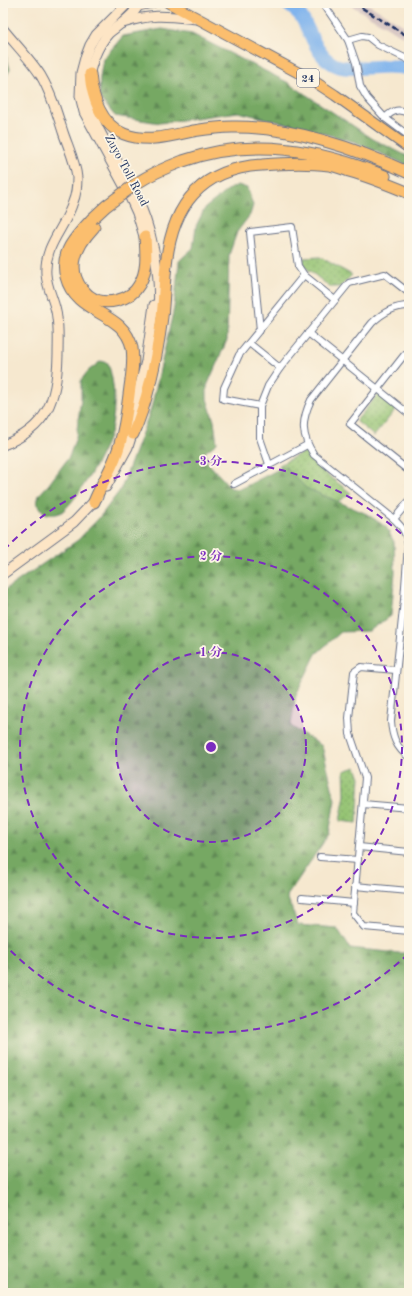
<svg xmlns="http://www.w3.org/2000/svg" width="412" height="1296" font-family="'Old Standard TT','Noto Serif JP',serif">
<defs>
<pattern id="green-dots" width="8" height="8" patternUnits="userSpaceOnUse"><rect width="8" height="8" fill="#93c271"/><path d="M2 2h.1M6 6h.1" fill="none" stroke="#779e60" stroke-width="1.8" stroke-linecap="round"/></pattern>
<pattern id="forest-firs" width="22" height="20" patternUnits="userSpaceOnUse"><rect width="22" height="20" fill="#76a863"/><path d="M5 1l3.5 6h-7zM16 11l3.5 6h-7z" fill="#608955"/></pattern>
</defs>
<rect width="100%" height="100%" fill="#fcf5e5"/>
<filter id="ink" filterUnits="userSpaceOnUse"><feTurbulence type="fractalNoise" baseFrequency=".025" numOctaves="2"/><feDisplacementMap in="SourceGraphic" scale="8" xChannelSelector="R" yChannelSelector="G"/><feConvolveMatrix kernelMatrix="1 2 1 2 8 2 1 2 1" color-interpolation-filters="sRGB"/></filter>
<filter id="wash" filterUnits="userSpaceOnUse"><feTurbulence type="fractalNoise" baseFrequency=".012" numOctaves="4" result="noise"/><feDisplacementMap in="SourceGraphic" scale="16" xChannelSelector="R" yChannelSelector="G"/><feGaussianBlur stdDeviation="0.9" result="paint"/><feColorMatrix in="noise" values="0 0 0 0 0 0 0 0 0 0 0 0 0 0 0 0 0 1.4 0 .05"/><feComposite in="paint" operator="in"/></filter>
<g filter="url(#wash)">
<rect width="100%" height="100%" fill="#f6e8cf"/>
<!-- railway -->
<path fill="#d1bfbe" d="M347,3H366L403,25L409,29V40Z"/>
<!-- green -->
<g fill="url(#green-dots)" stroke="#577868">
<path d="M320,257L352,275L340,287H330L305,267L303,258Z"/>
<path d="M379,393L397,408L374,436L356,421Z"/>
<path d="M305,451L325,473L351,493L329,507L285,483L279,465Z"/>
<path d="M356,767L360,777L357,823L340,821L345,795L344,771Z"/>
</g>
<!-- forest -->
<g fill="url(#forest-firs)" stroke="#486c60">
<path d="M162,29L192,34L287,82L373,139L409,157V166L355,142L297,126L238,112L160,123L115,116L99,97L100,77L103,59L123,36Z"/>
<path d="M3,52L6,56L10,69L3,83Z"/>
<path d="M238,185L247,188L253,205L250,215L237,232L229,255L227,340L207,386V399L214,421L217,443L205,452L207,462L231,488L240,489L285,466L306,488L367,514L386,527L394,542L395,572L391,616L369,631L341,632L316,654L296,695L291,726L322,746L335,800L329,834L287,896L298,925L337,928L350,948L399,953H409V1293H3V591L78,540L99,518L121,489L151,409L174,308L179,261L193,248L196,226L205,208L229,189Z"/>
<path d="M101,361L108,363C115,384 116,407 111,430C107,448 76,504 60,513C56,515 49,514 45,514L37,503L39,495L49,484L69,457L76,437L81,399V380L88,371Z"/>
</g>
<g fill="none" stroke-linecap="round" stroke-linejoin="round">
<!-- river -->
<path stroke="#80b4ed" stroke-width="14" d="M286,3C291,7 296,10 300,15C312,32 315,58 338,66C357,72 388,62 409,69"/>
</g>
</g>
<g filter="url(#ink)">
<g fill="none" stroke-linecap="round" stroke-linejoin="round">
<!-- street casing -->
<g stroke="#687086" stroke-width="8">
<g id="street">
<path d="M323,3L348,40L356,63L360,86L367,98L385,118L409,136"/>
<path d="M348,40L362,36L368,37L378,45L409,60"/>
<path d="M385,118C393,110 399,108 409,114"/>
<path d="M409,306C394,306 382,313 372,323L311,400C301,421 301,435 314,455L394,519C402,527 407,533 408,545L404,600L391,721C392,736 396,748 409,757"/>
<path d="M260,330L250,232L292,227L298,266L304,275L335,300"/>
<path d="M308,333L409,414"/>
<path d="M249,343L280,368"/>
<path d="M409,358L405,354L350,424L409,471"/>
<path d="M260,406L223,399L224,388L239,355L304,275"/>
<path d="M269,464L260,438V406L268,386L280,368L349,283L385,274L409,293"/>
<path d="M234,484L307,445"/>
<path d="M394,519L409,501"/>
<path d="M396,670L361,667L354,672L349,718L350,734L365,778L353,913L364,927L409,931"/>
<path d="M363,804L409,808"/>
<path d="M359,847L409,852"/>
<path d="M320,857L358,860"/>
<path d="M355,886L409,891"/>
<path d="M302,898L354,903"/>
</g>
</g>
<!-- secondary casing -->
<g stroke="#687086" stroke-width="11">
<g id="secondary">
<path d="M128,3L96,35L90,45L85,58L81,73L80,96L84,112L128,193L137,213L146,243"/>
<path d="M139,3C137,14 117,26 109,33C97,46 90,66 88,83C84,121 119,158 134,191C152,228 161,271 158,312"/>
<path d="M134,7L152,3"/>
<path d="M123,23C152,13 168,16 197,19"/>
<path d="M3,29C15,44 31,60 41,76C51,93 57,113 63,132C68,147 76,163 77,178C77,186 76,195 73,202C65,229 44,244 46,274C47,290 56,303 57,318C59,330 58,343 58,355C57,399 48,428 3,445"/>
<path d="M128,433L146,361L154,305"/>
<path d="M106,487L128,447L134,428"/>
<path d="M3,574L74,522L98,497"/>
</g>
</g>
<!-- primary casing -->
<g stroke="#687086" stroke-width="12">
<path id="primary" d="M169,3L312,80L335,95L409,148"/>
</g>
<!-- highway casing -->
<g stroke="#687086" stroke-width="13">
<g id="highway">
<path d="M90,74C92,97 101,125 124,134C147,143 170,136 193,131C206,129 218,127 232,127C290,126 356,148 409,173"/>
<path d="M137,183C151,174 167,167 183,161C253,137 318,149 385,176"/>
<path d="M92,219C77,235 59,253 66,277C76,316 124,310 132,348C134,361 132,374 130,387C127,411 124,436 115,458C109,473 100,487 94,502"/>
<path d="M94,227C78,244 65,267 82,289C85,291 87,295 91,297C105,307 131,300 139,285C148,271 146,253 145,237"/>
<path d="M133,434C149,398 157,356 162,317C164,300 164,282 166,265C172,206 200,169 262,165C284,163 307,162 329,165C336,166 343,169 349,171C370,177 390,185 409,193"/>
</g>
</g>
<!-- street -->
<use href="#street" stroke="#fff" stroke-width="6"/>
<!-- secondary -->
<use href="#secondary" stroke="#fde5c5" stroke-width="9"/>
<!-- primary -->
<use href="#primary" stroke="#fbbe6e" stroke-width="10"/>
<!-- highway -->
<use href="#highway" stroke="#fbbe6e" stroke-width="11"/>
<!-- rail -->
<path stroke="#1b2f5e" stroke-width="2.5" stroke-dasharray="6 3" stroke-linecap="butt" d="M354,3L409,37"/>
<!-- highway-bridge casing -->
<g stroke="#687086" stroke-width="13" stroke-linecap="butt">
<path id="highway-bridge" d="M92,219L106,206L137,183"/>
</g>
<!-- highway-bridge -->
<use href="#highway-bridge" stroke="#fbbe6e" stroke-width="11"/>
</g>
</g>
<!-- distance rings -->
<circle cx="211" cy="747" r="95" fill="#7b2cbf" fill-opacity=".12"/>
<g fill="none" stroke="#7b2cbf" stroke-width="2" stroke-dasharray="7 5">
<circle cx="211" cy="747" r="95"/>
<circle cx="211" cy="747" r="191"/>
<path d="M408 954A286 286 0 0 1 4 944M4 550A286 286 0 0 1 408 540"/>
</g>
<g text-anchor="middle" stroke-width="3.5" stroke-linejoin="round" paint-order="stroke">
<!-- shield labels -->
<rect fill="#fcf5e5" stroke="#5e6a86" stroke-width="1" x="297" y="69" width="22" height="18" rx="3"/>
<g font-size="11" font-weight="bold" fill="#1b2f5e">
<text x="308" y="82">24</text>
</g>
<!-- street labels -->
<g font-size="12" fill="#1b2f5e" stroke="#fcf5e5">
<text transform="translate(127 170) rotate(62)" y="4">Zuyo Toll Road</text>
</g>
</g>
<circle cx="211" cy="747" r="6" fill="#7b2cbf" stroke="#fcf5e5" stroke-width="2"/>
<g font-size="12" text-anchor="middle" font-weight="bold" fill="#7b2cbf" stroke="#fcf5e5" stroke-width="3.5" stroke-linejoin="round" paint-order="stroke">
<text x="211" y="465">3 分</text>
<text x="211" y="560">2 分</text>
<text x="211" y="656">1 分</text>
</g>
<!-- margin -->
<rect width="412" height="1296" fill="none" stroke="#fcf5e5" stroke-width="16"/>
</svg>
